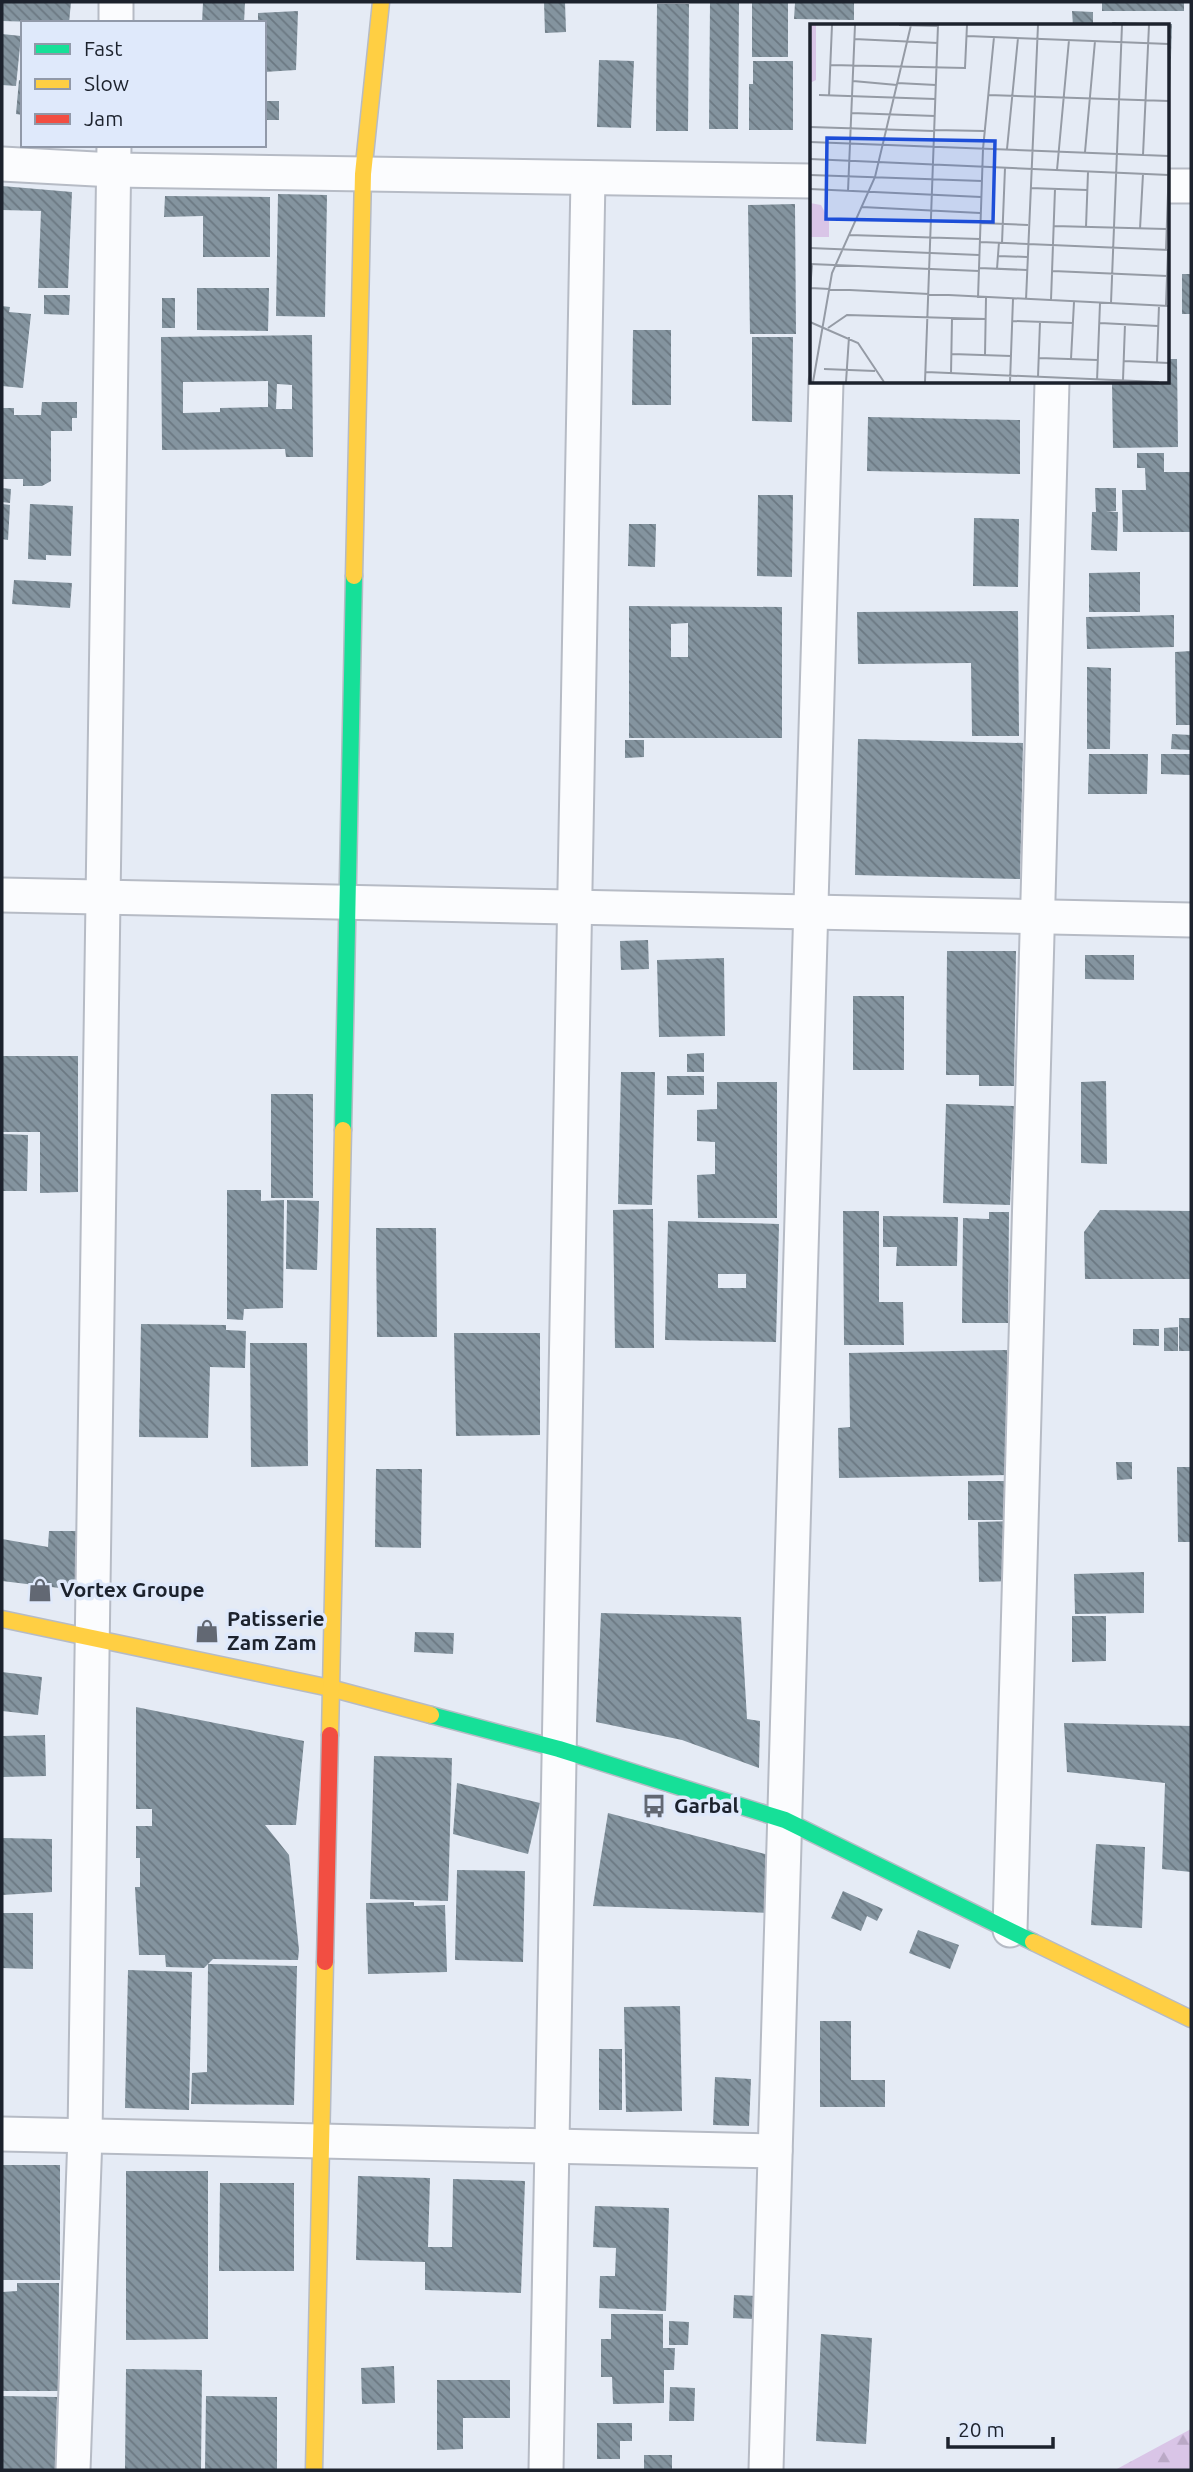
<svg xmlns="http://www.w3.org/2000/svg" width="1193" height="2472" font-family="Ubuntu,sans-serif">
<defs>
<pattern id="forest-firs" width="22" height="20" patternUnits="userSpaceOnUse" patternTransform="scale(1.75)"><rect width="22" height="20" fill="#d9c5e7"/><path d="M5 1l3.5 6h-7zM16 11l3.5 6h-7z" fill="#baa9c6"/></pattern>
<pattern id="building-back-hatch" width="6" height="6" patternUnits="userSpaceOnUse" patternTransform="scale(1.75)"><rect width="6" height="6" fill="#84949f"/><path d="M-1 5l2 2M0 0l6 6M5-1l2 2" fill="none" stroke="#6b7882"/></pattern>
</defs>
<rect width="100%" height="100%" fill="#e5ebf5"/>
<!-- forest -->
<path fill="url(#forest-firs)" d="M1191,2429V2470H1115Z"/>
<!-- building -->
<g fill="url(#building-back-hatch)" fill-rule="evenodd">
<path d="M2,2H71L69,23L2,21Z"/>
<path d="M203,2H245L244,23H202Z"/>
<path d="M544,2H565L566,32L545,33Z"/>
<path d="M710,2H739L738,129H709Z"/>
<rect x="752" y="2" width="36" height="55"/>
<rect x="1102" y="2" width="82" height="9"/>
<path d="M795,3H854V20L794,19Z"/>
<path d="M657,4H689L688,131H656Z"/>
<path d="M298,11L296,70L264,72V23H258V13Z"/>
<path d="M1072,11L1093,12V26H1073Z"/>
<path d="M1112,22L1172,24L1170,90H1167V26H1112Z"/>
<rect x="834" y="23" width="19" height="3"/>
<path d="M2,34L21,36L16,86L2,85Z"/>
<path d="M599,60L634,61L631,128L597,127Z"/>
<path d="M753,61H793V130H749V84H753Z"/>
<path d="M19,80L23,81V115L16,114Z"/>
<rect x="264" y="101" width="15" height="19"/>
<path d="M2,186L72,192L68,288H38L41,211L2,210Z"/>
<path d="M278,194L327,195L325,317L276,316Z"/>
<path d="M165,196L270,197V257H203V216L164,217Z"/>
<path d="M795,204L796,334H750L748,205Z"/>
<rect x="1182" y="274" width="9" height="40"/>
<path d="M197,288H269L268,331L197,330Z"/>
<path d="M44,295H70L69,315L44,314Z"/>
<rect x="162" y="298" width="13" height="30"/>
<path d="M2,306L10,307L9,312L31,314L23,388L2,386Z"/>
<path d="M633,330H671V405H632Z"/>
<path d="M312,335L313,457H286L285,449L162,450L161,337ZM268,381V407L220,408V412L183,413V382ZM277,384L292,385V409H276Z"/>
<path d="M752,337H793L792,422L752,421Z"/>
<path d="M1167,359H1177L1178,447L1113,448L1112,382H1167Z"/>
<path d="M42,402H77V418H72V431H51V481L42,486H23V479H2V408H14V415H41Z"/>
<path d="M868,417L1020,420V474L867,471Z"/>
<path d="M1137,453H1164V472H1191V532H1123L1122,490H1146L1145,468H1137Z"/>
<path d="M2,488L11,489L10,503L2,502Z"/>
<path d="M1095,488H1116V511L1106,512H1118L1117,551L1091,550L1092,512H1096Z"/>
<path d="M758,495H793L792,577L757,576Z"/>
<path d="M2,504L10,505L8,540L2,539Z"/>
<path d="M30,504L73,506L71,556L46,555V560L28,559Z"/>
<path d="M974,518L1019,519L1018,587L973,586Z"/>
<path d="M629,524H656L655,567L628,566Z"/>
<path d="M1140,572V612H1089V573Z"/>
<path d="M14,580L72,583L70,608L12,604Z"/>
<path d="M629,606L782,607V738H629ZM688,623V657H671V624Z"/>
<path d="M1018,611L1019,736H972L971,663L858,664L857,612Z"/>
<path d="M1174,615V647L1087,649L1086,617Z"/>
<path d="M1191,651V725H1176L1175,652Z"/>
<path d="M1087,667L1111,668L1110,749H1087Z"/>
<path d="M1172,734L1191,735L1190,750L1171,749Z"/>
<path d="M858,739L1023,743L1020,879L855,875Z"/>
<path d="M625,740H644V757L625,758Z"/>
<path d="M1089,754H1148L1147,794H1088Z"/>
<path d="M1161,754H1191V775L1161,774Z"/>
<path d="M648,940L649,969L621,970L620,941Z"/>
<path d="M947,951H1016L1014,1086H979V1075H946Z"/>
<path d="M1085,955H1134V980L1085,979Z"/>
<path d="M724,958L725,1036L659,1037L657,960Z"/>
<rect x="853" y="996" width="51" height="74"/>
<path d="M704,1053V1072H687V1054Z"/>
<path d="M2,1056H78V1192L40,1193V1132H2Z"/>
<path d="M621,1072H655L652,1205L618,1204Z"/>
<rect x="667" y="1076" width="37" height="19"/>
<path d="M1106,1081L1107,1164L1081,1163V1082Z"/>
<path d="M717,1082H777V1218H698L697,1175L715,1174V1142L697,1141V1110L717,1109Z"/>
<rect x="271" y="1094" width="42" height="104"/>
<path d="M946,1104L1014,1106L1010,1205L943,1203Z"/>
<path d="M2,1134L28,1135L27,1191H2Z"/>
<path d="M227,1190H261V1201L284,1200L283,1308L244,1309L243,1320L227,1319Z"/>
<path d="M287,1200L319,1201L317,1270L286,1269Z"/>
<path d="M653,1209L654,1348H615L613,1210Z"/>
<path d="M1100,1210L1191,1211V1279H1085L1084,1232Z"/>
<path d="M843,1211H879V1302H903L904,1345H844Z"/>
<path d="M989,1212H1009L1008,1323H962L963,1218L989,1219Z"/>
<path d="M883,1216L958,1217L957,1266H896L897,1247H883Z"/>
<path d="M668,1221L779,1224L776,1342L665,1340ZM718,1274H746V1288H718Z"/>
<path d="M376,1228H436L437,1337H377Z"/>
<rect x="1179" y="1318" width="12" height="33"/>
<path d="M141,1324L226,1325V1330L246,1331L245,1368L210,1367L208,1438L139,1437Z"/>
<path d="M1178,1327V1351H1164V1328Z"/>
<path d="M1133,1329H1159V1346L1133,1345Z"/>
<path d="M454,1333H540V1435L456,1436Z"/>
<path d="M250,1343H307L308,1466L251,1467Z"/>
<path d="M1007,1350L1009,1475L839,1478L838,1428L850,1427L849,1353Z"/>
<path d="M1116,1462H1132V1479L1117,1480Z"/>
<path d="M1177,1467H1191V1542H1178Z"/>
<path d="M376,1469H422L421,1548L375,1547Z"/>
<rect x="968" y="1481" width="38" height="39"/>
<path d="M1013,1521L1014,1581L979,1582L978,1522Z"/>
<path d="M49,1531H77L76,1590L2,1581V1539L48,1547Z"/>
<path d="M1144,1572V1613L1075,1614L1074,1574Z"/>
<path d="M601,1613L741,1617L747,1719L760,1721L759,1768L682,1740L596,1722Z"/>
<path d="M1072,1616H1106V1661L1072,1662Z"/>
<path d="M415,1632L454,1633L453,1654L414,1652Z"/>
<path d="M2,1672L42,1677L38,1715L2,1711Z"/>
<path d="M136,1707L304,1741L296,1825H265L289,1855L299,1950L298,1960L213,1959L204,1968L166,1967L165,1955H139L135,1887H140V1858H136V1826H152V1809H136Z"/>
<path d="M1064,1723L1191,1726V1872L1162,1869L1165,1783L1067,1772Z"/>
<path d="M45,1735L46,1776L2,1777V1736Z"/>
<path d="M374,1756L452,1758L448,1901L370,1899Z"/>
<path d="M457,1783L540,1803L528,1854L453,1834Z"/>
<path d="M608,1813L773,1856L768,1913L593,1906Z"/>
<path d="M2,1838L52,1839V1892L2,1895Z"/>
<path d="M1096,1844L1145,1847L1142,1928L1091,1925Z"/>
<path d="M457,1870L525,1871L523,1962L455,1960Z"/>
<path d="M843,1891L883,1909L877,1921L867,1916L861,1931L831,1918Z"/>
<path d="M414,1902V1906L445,1905L447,1972L368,1974L366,1903Z"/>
<path d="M2,1913H33V1969L2,1968Z"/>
<path d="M918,1930L959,1945L950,1969L909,1953Z"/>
<path d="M208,1964L297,1966L294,2105L191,2104L192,2073L207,2072Z"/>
<path d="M128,1970L192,1972L189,2110L125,2108Z"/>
<path d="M680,2006L682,2111L626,2112L624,2007Z"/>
<path d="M820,2021H851V2080H885V2107H820Z"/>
<rect x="599" y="2049" width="23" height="61"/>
<path d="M715,2077L751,2079L749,2126L713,2125Z"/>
<rect x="2" y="2165" width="58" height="115"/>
<path d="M126,2171H208V2339L126,2340Z"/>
<path d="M358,2176L430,2178L428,2247H452L453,2179L525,2181L521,2293L425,2290V2262L356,2260Z"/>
<path d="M220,2183H294V2271H219Z"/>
<path d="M595,2206L669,2208L666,2311L599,2308L600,2276H615L616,2248L593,2247Z"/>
<path d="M17,2283H59L58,2391H2V2292L17,2291Z"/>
<path d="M734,2295L756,2296L754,2319L733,2318Z"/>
<path d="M611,2314H663V2348H675L674,2370H664V2403L613,2404L612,2377H601V2339H611Z"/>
<path d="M669,2321L689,2322L688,2345H669Z"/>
<path d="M821,2334L872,2338L866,2444L816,2441Z"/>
<path d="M394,2366L395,2403L362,2404L361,2368Z"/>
<path d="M126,2369L202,2370L201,2470H125Z"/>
<path d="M437,2380H510V2418H463V2449L437,2450Z"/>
<path d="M670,2387L695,2388L694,2421H669Z"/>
<path d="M2,2396L57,2397L55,2470H2Z"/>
<path d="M206,2396L277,2397V2470H205Z"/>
<path d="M597,2423H632V2441H620V2459H597Z"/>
<rect x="644" y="2455" width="28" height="15"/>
</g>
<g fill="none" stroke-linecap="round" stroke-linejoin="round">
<!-- street casing -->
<g stroke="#b6bbc5" stroke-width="37">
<g id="street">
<path d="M116,23V2"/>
<path d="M2,164L114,170L811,181"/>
<path d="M1167,186H1191"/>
<path d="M2,895L1191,920"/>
<path d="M1010,1930L1052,382"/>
<path d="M2,2134L775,2151"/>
<path d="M73,2470L85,2136L114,145"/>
<path d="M546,2470L588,178"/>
<path d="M766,2470L826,382"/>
</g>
</g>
<!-- fast casing -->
<g stroke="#b6bbc5" stroke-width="19">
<g id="fast">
<path d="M343,1130L354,576"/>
<path d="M431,1715L559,1749L785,1820L1033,1942"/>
</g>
</g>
<!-- slow casing -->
<g stroke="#b6bbc5" stroke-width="19">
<g id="slow">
<path d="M354,576L363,174L381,2"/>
<path d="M2,1619L330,1688L431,1715"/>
<path d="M330,1735L343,1130"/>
<path d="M1033,1942L1191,2019"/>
<path d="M314,2470L325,1962"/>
</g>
</g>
<!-- jam casing -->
<g stroke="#b6bbc5" stroke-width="19">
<path id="jam" d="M325,1962L330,1735"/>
</g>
<!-- street -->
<use href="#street" stroke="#fbfcfe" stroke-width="33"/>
<!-- fast -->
<use href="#fast" stroke="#16e098" stroke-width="16"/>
<!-- slow -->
<use href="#slow" stroke="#ffcf43" stroke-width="16"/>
<!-- jam -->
<use href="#jam" stroke="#f24e42" stroke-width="16"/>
</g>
<!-- icons -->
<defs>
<g id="shop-bare" transform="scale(1.89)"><path d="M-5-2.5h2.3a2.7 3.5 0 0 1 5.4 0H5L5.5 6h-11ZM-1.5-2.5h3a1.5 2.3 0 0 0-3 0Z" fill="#626873" stroke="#dfe9fb" stroke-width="2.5" paint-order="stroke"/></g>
<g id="bus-bare" transform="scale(1.89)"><path d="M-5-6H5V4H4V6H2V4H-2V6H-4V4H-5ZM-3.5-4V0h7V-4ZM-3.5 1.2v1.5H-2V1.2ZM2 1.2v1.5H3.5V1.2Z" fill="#626873" stroke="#dfe9fb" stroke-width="2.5" paint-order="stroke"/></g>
</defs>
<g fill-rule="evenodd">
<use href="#shop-bare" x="40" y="1590"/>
<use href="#shop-bare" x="207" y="1631"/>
<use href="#bus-bare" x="654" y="1806"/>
</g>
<g text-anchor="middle" stroke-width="7" stroke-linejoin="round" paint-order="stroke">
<!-- poi labels -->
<g font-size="21" font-weight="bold" fill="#1c222d" stroke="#dfe9fb" text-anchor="start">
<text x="60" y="1597">Vortex Groupe</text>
<text x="227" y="1626">Patisserie<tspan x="227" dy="24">Zam Zam</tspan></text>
<text x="674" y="1813">Garbal</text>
</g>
</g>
<!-- overview -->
<g transform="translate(810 24)">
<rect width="359" height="359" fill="#e5ebf5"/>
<path d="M0,179L11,181L19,196V213H0Z" fill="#d9c5e7"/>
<path d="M1,1H6V56L0,59Z" fill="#d9c5e7"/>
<path fill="none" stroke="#959ba5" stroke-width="2" d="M89,1L128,2M157,12L359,20M44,15L128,19M20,41L155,44L157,1M43,57L87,61M87,59L126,61M9,71L125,75M178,71L359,77M19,72L22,1M41,89L125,92M0,103L124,107M124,106L174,107M0,118L359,132M197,125L208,14M275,128L285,17M333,131L339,1M0,135L359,151M247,146L259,16M0,151L172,157M220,164L277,166M0,165L171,173M38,167L45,1M52,183L170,189M170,199L218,201M244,202L356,205M276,203L278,148M330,205L333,150M39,211L170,215M170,218L359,226M192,219L195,144M0,224L169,231M356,226L359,140M188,232L217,233M0,240L169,247M169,244L217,246M187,245L189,218M243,247L357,252M0,264L359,282M0,267L2,240M168,274L173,125L184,13M216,276L228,1M241,276L245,165M301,279L312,1M356,281L358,226M203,297L263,299M0,298L48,319L74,358M290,299L348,302M18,304L37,291L176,295M142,330L201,332M175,331L176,274M229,334L288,336M261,335L264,278M314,337L359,339M347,338L349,281M14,345L65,347M116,348L349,358M141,350L142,294M228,353L230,298M313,356L315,300M287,357L290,279M3,358L22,249L65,153L101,1M36,358L39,313M115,358L128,1M200,358L203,275"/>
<path fill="#1d4ed8" fill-opacity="0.15" stroke="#1d4ed8" stroke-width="3.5" d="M17,114L185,117L183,198L16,195Z"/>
<rect width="359" height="359" fill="none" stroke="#1c222d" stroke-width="3.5"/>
</g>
<!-- border -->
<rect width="1193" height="2472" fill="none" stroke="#1c222d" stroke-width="7"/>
<!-- legend -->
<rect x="21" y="21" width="245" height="126" fill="#dfe9fb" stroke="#9199a9" stroke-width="2"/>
<rect x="35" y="44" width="35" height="10" fill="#16e098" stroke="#9199a9" stroke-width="2"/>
<text x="84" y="56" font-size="21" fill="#1c222d">Fast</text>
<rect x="35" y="79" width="35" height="10" fill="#ffcf43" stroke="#9199a9" stroke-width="2"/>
<text x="84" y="91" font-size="21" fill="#1c222d">Slow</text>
<rect x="35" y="114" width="35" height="10" fill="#f24e42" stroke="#9199a9" stroke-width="2"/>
<text x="84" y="126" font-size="21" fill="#1c222d">Jam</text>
<!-- scale -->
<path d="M948 2437v10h105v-10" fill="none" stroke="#1c222d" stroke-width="3.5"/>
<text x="958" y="2437" font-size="21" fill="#1c222d" stroke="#dfe9fb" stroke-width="5" paint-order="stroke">20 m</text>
</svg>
